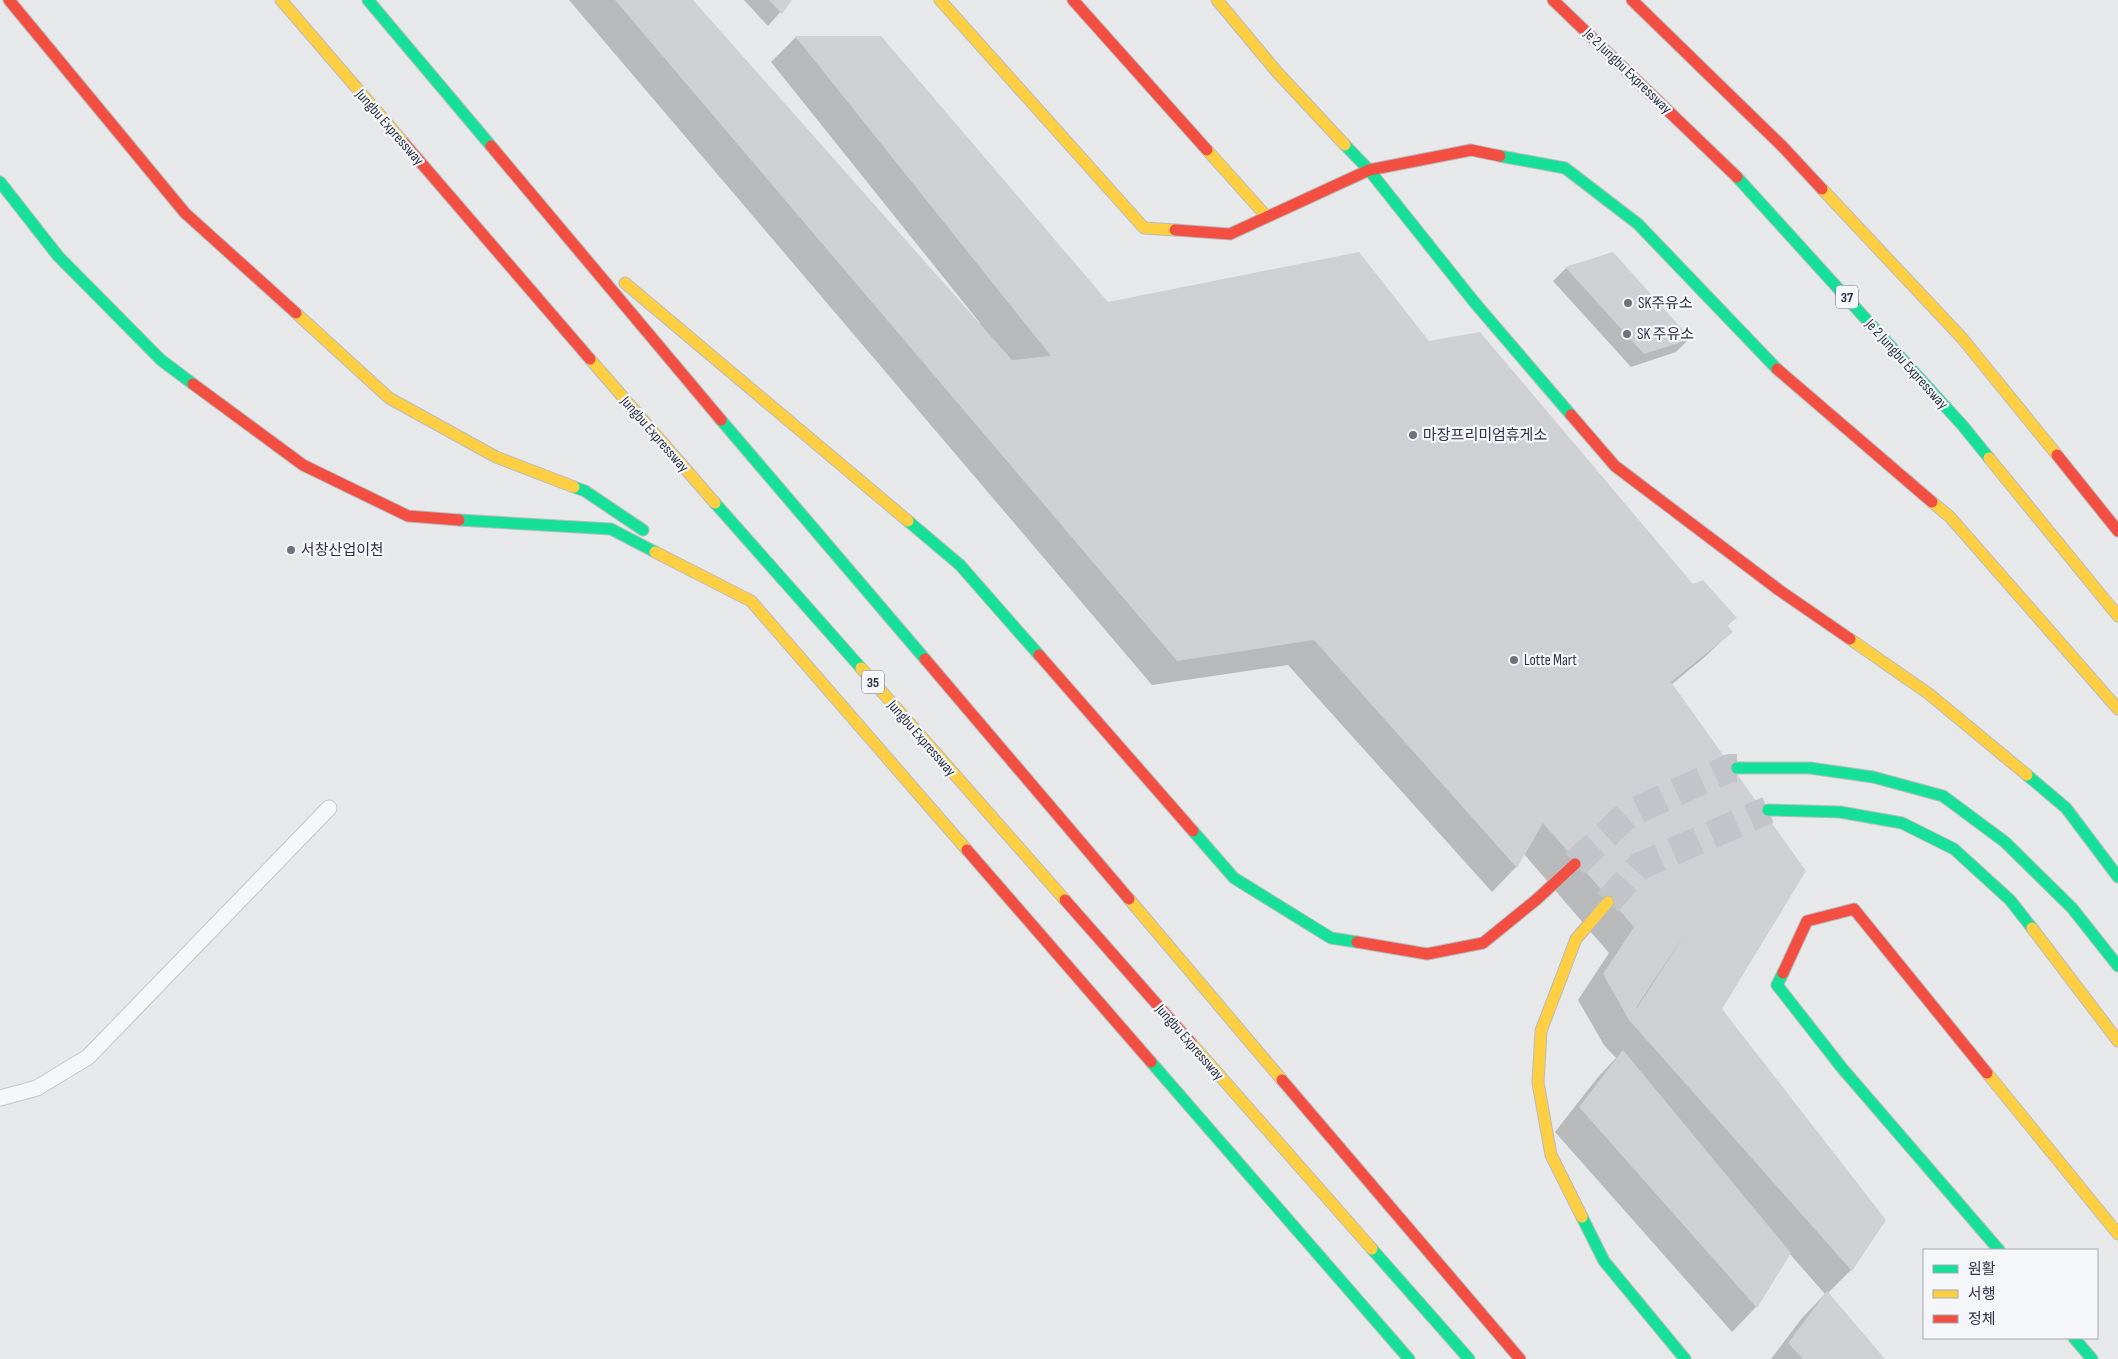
<svg xmlns="http://www.w3.org/2000/svg" width="2118" height="1359" font-family="'Sofia Sans Condensed','Noto Sans KR',sans-serif">
<rect width="100%" height="100%" fill="#e6e8ea"/>
<!-- shadow -->
<g fill="#0003">
<path d="M569,0H691L979,324L980,323L771,62L796,37L1107,304L1429,342L1692,586L1735,618L1727,626L1731,632L1706,656L1671,685L1720,1009L1884,1220L1851,1270L1827,1294L1883,1359H1771L1802,1318L1825,1294L1789,1253L1756,1307L1732,1332L1555,1132L1598,1077L1616,1058L1604,1045L1578,1000L1609,953L1524,854L1516,867L1492,892L1288,665L1152,685Z"/>
<path d="M744,0H791L768,26Z"/>
<path d="M1613,254L1689,339L1676,352L1631,367L1553,281L1566,268Z"/>
</g>
<!-- building -->
<g fill="#ced0d3" fill-rule="evenodd">
<path d="M615,0H693L1012,360L1051,356L795,36H881L1108,302L1359,252L1429,341L1480,332L1693,584L1703,580L1737,618L1727,625L1733,632L1671,682L1806,871L1722,1009L1886,1220L1852,1271L1629,1020L1603,974L1634,927L1543,823L1517,868L1314,640L1177,661ZM1685,934L1637,1008H1636L1648,989Z"/>
<path d="M769,0H792L782,14Z"/>
<path d="M1613,252L1691,339L1644,354L1565,267Z"/>
<path d="M1623,1050L1791,1253L1757,1308L1579,1107Z"/>
<path d="M1827,1291L1885,1359H1803L1788,1343Z"/>
</g>
<g fill="none" stroke-linecap="round" stroke-linejoin="round">
<!-- highway-tunnel -->
<g stroke="#c1c4c9" stroke-width="28" stroke-dasharray="28 14" stroke-linecap="butt">
<path d="M1575,864L1628,814L1730,768H1737"/>
<path d="M1608,902L1640,866L1768,810"/>
</g>
<!-- lane casing -->
<g stroke="#c4c6c8" stroke-width="17">
<path id="lane" d="M0,1098L37,1088L88,1057L329,808"/>
</g>
<!-- fast casing -->
<g stroke="#b8bbbf" stroke-width="13">
<g id="fast">
<path d="M368,0L491,146"/>
<path d="M1345,145L1369,170L1475,303L1571,415"/>
<path d="M1500,156L1565,168L1638,224L1777,369"/>
<path d="M1737,177L1963,426L1989,458"/>
<path d="M0,182L58,256L161,360L193,384"/>
<path d="M721,420L925,659"/>
<path d="M574,487L585,491L643,530"/>
<path d="M715,503L861,668"/>
<path d="M459,520L611,529L655,552"/>
<path d="M908,521L960,565L1039,655"/>
<path d="M1737,768H1810L1873,777L1943,796L2005,842L2072,908L2118,966"/>
<path d="M2027,775L2066,808L2118,877"/>
<path d="M1768,810L1840,812L1902,823L1954,849L2010,900L2032,928"/>
<path d="M1193,831L1234,878L1331,938L1357,942"/>
<path d="M1783,973L1777,985L1842,1068L1999,1250"/>
<path d="M1151,1062L1409,1359"/>
<path d="M1582,1217L1604,1261L1685,1359"/>
<path d="M1372,1249L1469,1359"/>
<path d="M2074,1338L2092,1359"/>
</g>
</g>
<!-- slow casing -->
<g stroke="#b8bbbf" stroke-width="13">
<g id="slow">
<path d="M281,0L404,143"/>
<path d="M940,0L1144,228L1175,230"/>
<path d="M1217,0L1277,72L1345,145"/>
<path d="M1207,150L1267,217"/>
<path d="M1822,189L1962,338L2057,455"/>
<path d="M625,283L908,521"/>
<path d="M296,313L389,398L496,457L574,487"/>
<path d="M590,359L715,503"/>
<path d="M1989,458L2118,616"/>
<path d="M1932,502L1950,517L2118,709"/>
<path d="M655,552L751,601L967,850"/>
<path d="M1850,639L1929,694L2027,775"/>
<path d="M861,668L1065,900"/>
<path d="M1129,899L1282,1080"/>
<path d="M2032,928L2118,1041"/>
<path d="M1191,1043L1372,1249"/>
<path d="M1987,1073L2118,1234"/>
<path d="M1582,1217L1551,1155L1538,1083L1541,1031L1576,939L1608,902"/>
</g>
</g>
<!-- jam casing -->
<g stroke="#b8bbbf" stroke-width="13">
<g id="jam">
<path d="M9,0L185,213L296,313"/>
<path d="M1073,0L1207,150"/>
<path d="M1553,0L1737,177"/>
<path d="M1632,0L1782,146L1822,189"/>
<path d="M404,143L590,359"/>
<path d="M491,146L721,420"/>
<path d="M1175,230L1230,234L1369,170L1471,150L1500,156"/>
<path d="M1777,369L1932,502"/>
<path d="M193,384L303,465L408,516L459,520"/>
<path d="M1571,415L1615,466L1779,590L1850,639"/>
<path d="M2057,455L2118,531"/>
<path d="M1039,655L1193,831"/>
<path d="M925,659L1129,899"/>
<path d="M967,850L1151,1062"/>
<path d="M1065,900L1191,1043"/>
<path d="M1357,942L1427,954L1483,943L1536,900L1575,864"/>
<path d="M1783,973L1807,921L1854,909L1987,1073"/>
<path d="M1282,1080L1520,1359"/>
</g>
</g>
<!-- lane -->
<use href="#lane" stroke="#f5f6f7" stroke-width="15"/>
<!-- fast -->
<use href="#fast" stroke="#16e098" stroke-width="11"/>
<!-- slow -->
<use href="#slow" stroke="#ffcf43" stroke-width="11"/>
<!-- jam -->
<use href="#jam" stroke="#f24e42" stroke-width="11"/>
</g>
<!-- markers -->
<g fill="#6c737f" stroke="#f4f6f9" stroke-width="2">
<circle cx="1628" cy="303" r="5"/>
<circle cx="1627" cy="334" r="5"/>
<circle cx="1413" cy="435" r="5"/>
<circle cx="291" cy="550" r="5"/>
<circle cx="1514" cy="660" r="5"/>
</g>
<g text-anchor="middle" stroke-width="4.5" stroke-linejoin="round" paint-order="stroke">
<!-- shield labels -->
<g fill="#f4f6f9" stroke="#676e7b" stroke-width="1">
<rect x="1836" y="285.5" width="22" height="23" rx="4"/>
<rect x="862" y="670.5" width="22" height="23" rx="4"/>
</g>
<g font-size="14" font-weight="bold" fill="#2b3445">
<text x="1847" y="302">37</text>
<text x="873" y="687">35</text>
</g>
<!-- street labels -->
<g font-size="15" fill="#2b3445" stroke="#f4f6f9">
<text transform="translate(1628 71) rotate(44)" y="5">Je 2 Jungbu Expressway</text>
<text transform="translate(390 127) rotate(49)" y="5">Jungbu Expressway</text>
<text transform="translate(1907 364) rotate(48)" y="5">Je 2 Jungbu Expressway</text>
<text transform="translate(655 434) rotate(49)" y="5">Jungbu Expressway</text>
<text transform="translate(922 738) rotate(49)" y="5">Jungbu Expressway</text>
<text transform="translate(1190 1042) rotate(49)" y="5">Jungbu Expressway</text>
</g>
<!-- poi labels -->
<g font-size="15" fill="#2b3445" stroke="#f4f6f9" text-anchor="start">
<text x="1638" y="308">SK주유소</text>
<text x="1637" y="339">SK 주유소</text>
<text x="1423" y="440">마장프리미엄휴게소</text>
<text x="301" y="555">서창산업이천</text>
<text x="1524" y="665">Lotte Mart</text>
</g>
</g>
<!-- legend -->
<rect x="1923" y="1249" width="175" height="90" fill="#f4f6f9" stroke="#a4a8b1"/>
<rect x="1933" y="1265" width="25" height="8" fill="#16e098" stroke="#a4a8b1"/>
<text x="1968" y="1274" font-size="15" fill="#2b3445">원활</text>
<rect x="1933" y="1290" width="25" height="8" fill="#ffcf43" stroke="#a4a8b1"/>
<text x="1968" y="1299" font-size="15" fill="#2b3445">서행</text>
<rect x="1933" y="1315" width="25" height="8" fill="#f24e42" stroke="#a4a8b1"/>
<text x="1968" y="1324" font-size="15" fill="#2b3445">정체</text>
</svg>
